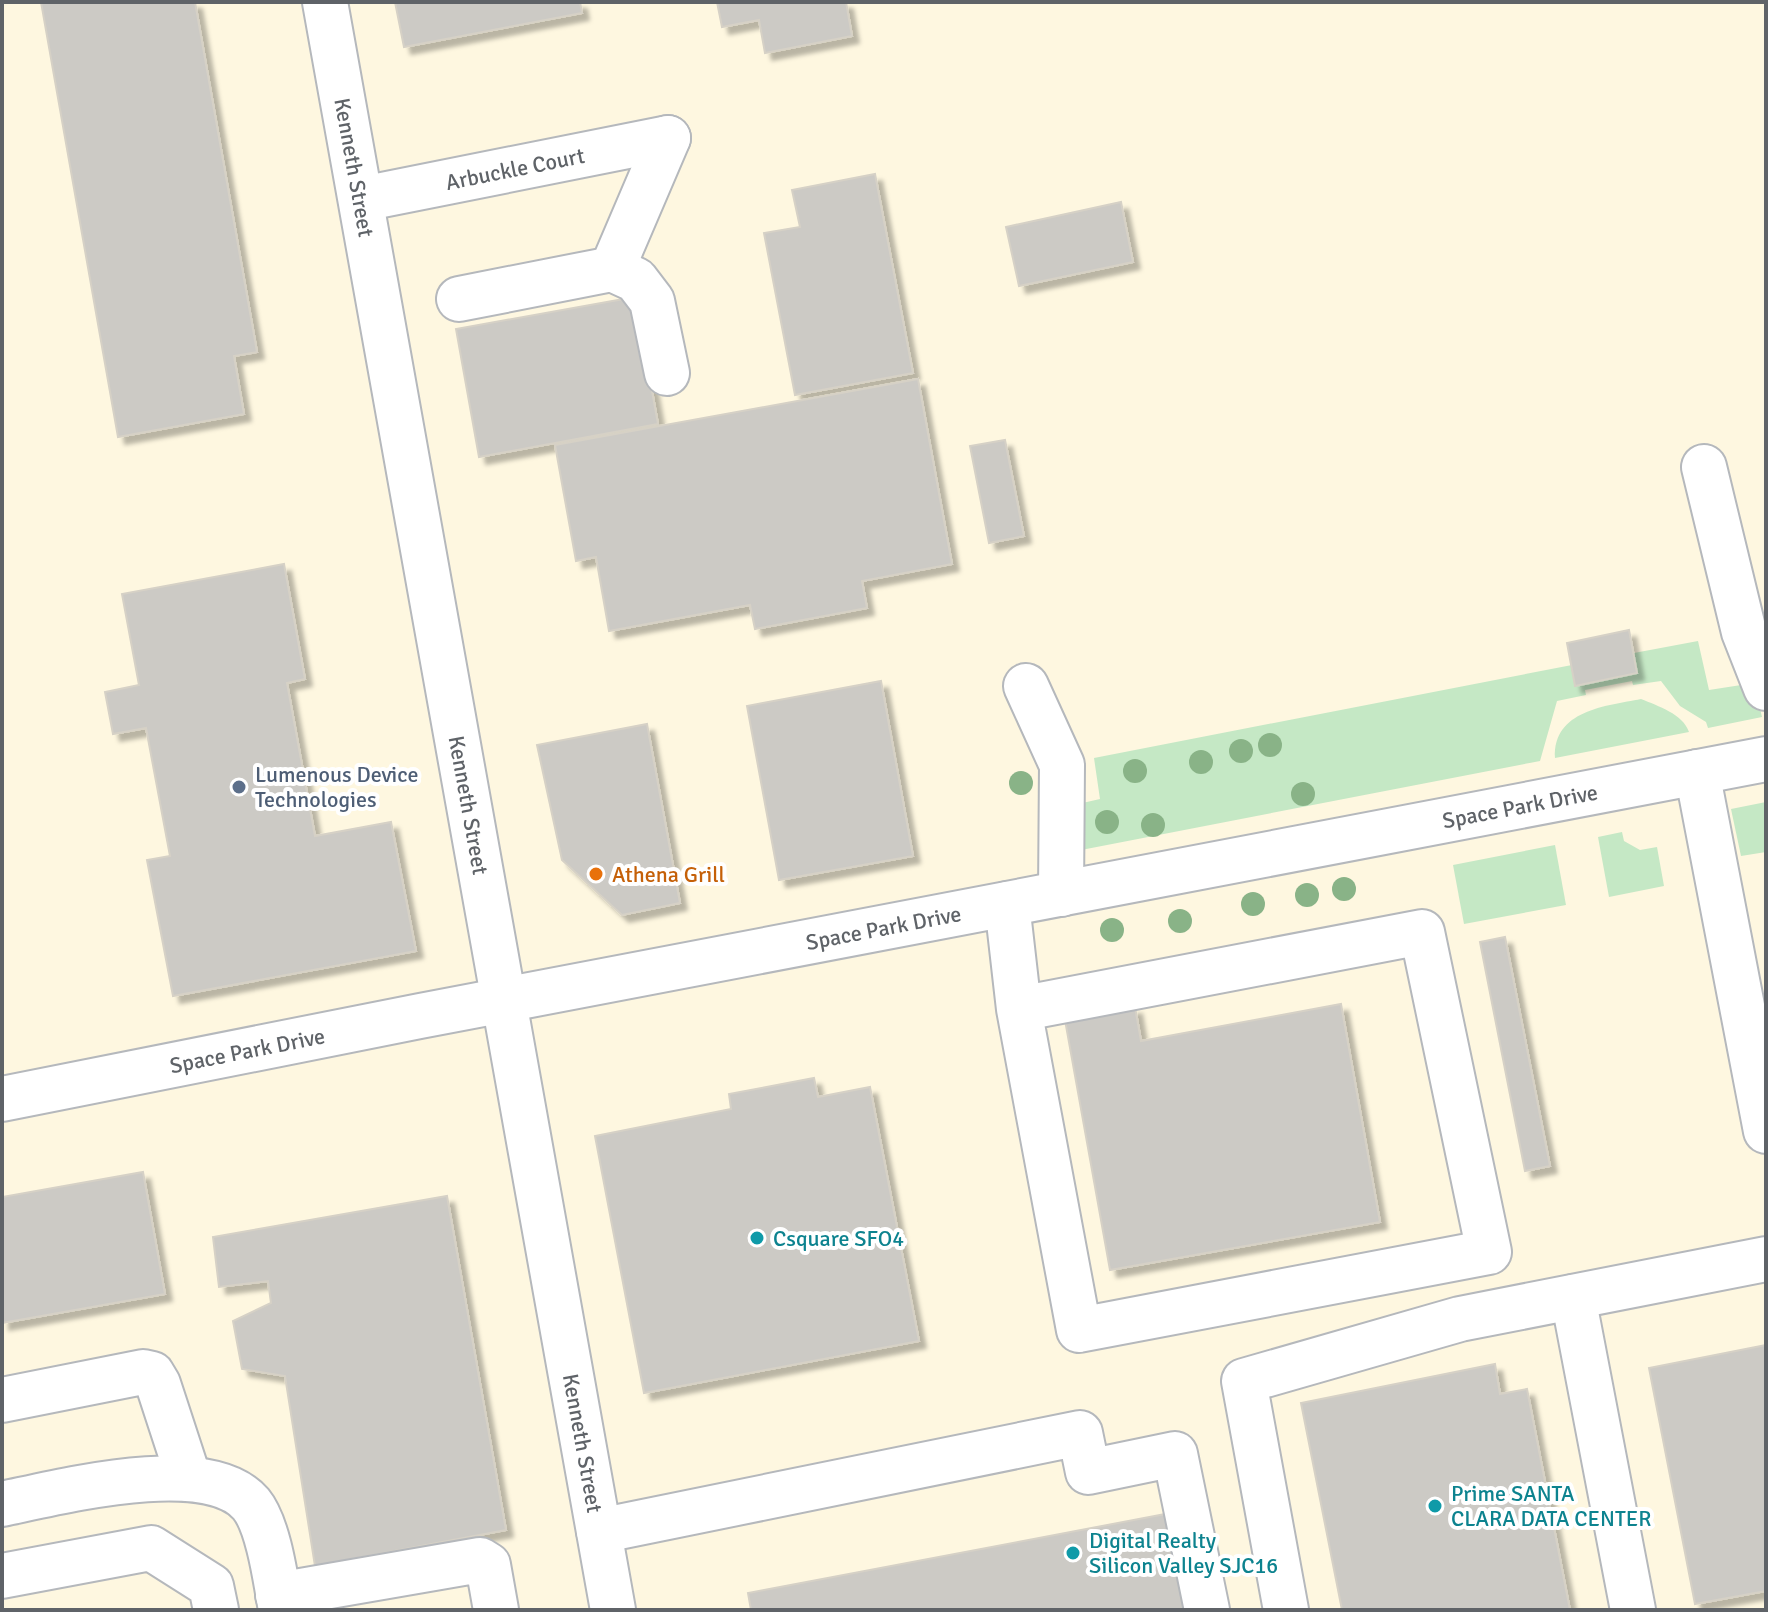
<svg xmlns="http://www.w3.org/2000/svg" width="1768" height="1612" font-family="Signika,sans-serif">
<defs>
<filter id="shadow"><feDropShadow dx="7" dy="7" stdDeviation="2" flood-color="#0004"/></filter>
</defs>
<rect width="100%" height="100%" fill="#f1efe8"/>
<!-- commercial -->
<rect fill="#fef7e0" x="2" y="2" width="1764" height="1608"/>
<!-- green -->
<g fill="#c5e8c5">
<path d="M1698,641L1709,690L1754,683L1762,717L1708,728L1706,722L1680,706L1661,681L1633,685L1632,681L1585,690L1586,695L1557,701L1540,761L1076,851L1078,804L1100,799L1094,758L1572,665L1576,685L1637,673L1634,653Z"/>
<path d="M1641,699C1658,706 1683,714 1689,732L1555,758C1553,710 1606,706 1641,699Z"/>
<path d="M1766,802V852L1741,856L1731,809Z"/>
<path d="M1622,832L1624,841L1640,850L1657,847L1664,886L1609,897L1598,837Z"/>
<path d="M1555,845L1566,905L1464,924L1453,865Z"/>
</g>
<!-- building -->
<g fill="#cccac5" stroke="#d6d1c6" stroke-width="2" filter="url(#shadow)">
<path d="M41,2H195L257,352L234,356L244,414L118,437Z"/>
<path d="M395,2H580L582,13L404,47Z"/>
<path d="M717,2H846L852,36L765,53L759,20L722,27Z"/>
<path d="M875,174L913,373L795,395L764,233L800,227L792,190Z"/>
<path d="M1121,202L1133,262L1019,286L1006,227Z"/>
<path d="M635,297L658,424L479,457L456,329Z"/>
<path d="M918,379L952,564L862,581L867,608L755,629L750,605L609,631L596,557L576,561L555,445Z"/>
<path d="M1005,440L1024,536L989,543L970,446Z"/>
<path d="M284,564L305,679L287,683L315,836L391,822L416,951L173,996L147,860L170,856L146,728L113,734L105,692L139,685L122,594Z"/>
<path d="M1629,630L1637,673L1575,686L1567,643Z"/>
<path d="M881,681L913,856L779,880L747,706Z"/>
<path d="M647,724L680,903L622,915L562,860L537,745Z"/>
<path d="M1505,937L1550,1166L1525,1171L1480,942Z"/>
<path d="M1341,1004L1380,1222L1110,1270L1065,1020L1135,1007L1141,1041Z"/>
<path d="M814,1078L818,1097L870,1087L919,1341L644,1393L595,1136L731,1109L729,1094Z"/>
<path d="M143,1172L165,1294L2,1323V1197Z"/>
<path d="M447,1196L506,1530L315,1566L285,1376L242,1369L233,1321L271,1303L268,1281L219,1287L213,1237Z"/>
<path d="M1766,1345V1591L1695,1604L1649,1368Z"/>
<path d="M1495,1364L1500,1394L1527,1389L1570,1610H1342L1301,1403Z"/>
<path d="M1176,1512L1195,1610H751L748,1593Z"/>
</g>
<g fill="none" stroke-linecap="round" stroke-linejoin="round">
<!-- minor casing -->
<g stroke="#b5b8bc" stroke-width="48">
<g id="minor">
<path id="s1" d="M325,2L613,1610"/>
<path id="s2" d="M362,199L668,138"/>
<path d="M612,269L636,280L652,301L667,373"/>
<path d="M459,299L612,269L668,138"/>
<path d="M1704,467L1744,632L1766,688"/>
<path d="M1026,686L1062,765L1061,894"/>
<path d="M1697,772L1766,1131"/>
<path d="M1007,904L1019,1009L1079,1330L1489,1252L1422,932L1019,1009"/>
<path id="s3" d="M2,1099L420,1016L1766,759"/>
<path d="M1573,1297L1633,1610"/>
<path d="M2,1400L143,1372L152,1374L158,1384L189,1479"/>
<path d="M2,1504C60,1492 208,1453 251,1504C269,1526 276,1582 281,1610"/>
<path d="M599,1531L1080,1433L1088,1472L1175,1454L1207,1610"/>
<path d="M2,1576L151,1548L211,1586L216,1610"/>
<path d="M278,1595L480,1560L488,1565L496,1610"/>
<path d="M1286,1610L1244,1381L1460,1319L1766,1259"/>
</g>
</g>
<!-- minor -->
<use href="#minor" stroke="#fff" stroke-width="44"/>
</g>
<!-- trees -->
<g fill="#89b387">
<circle cx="1270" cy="745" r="12"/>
<circle cx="1241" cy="751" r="12"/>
<circle cx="1201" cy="762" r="12"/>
<circle cx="1135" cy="771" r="12"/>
<circle cx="1021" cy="783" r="12"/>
<circle cx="1303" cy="794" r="12"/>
<circle cx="1107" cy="822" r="12"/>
<circle cx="1153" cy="825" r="12"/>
<circle cx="1344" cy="889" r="12"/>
<circle cx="1307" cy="895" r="12"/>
<circle cx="1253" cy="904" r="12"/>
<circle cx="1180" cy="921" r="12"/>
<circle cx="1112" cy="930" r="12"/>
</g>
<!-- markers -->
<circle fill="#5c6f8a" stroke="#fff" stroke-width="3" cx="239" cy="787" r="8"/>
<circle fill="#e8710a" stroke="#fff" stroke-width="3" cx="596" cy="874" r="8"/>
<g fill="#0f9aa8" stroke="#fff" stroke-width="3">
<circle cx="757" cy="1238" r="8"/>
<circle cx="1435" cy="1506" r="8"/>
<circle cx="1073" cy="1553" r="8"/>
</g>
<g text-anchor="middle" stroke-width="8" stroke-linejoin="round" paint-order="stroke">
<!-- street labels -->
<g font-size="22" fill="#5f6368" stroke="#fff">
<text dy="8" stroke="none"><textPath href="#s1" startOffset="168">Kenneth Street</textPath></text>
<text dy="8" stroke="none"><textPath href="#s2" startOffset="156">Arbuckle Court</textPath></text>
<text dy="8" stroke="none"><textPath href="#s1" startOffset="816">Kenneth Street</textPath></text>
<text dy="8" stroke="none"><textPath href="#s3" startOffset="1546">Space Park Drive</textPath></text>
<text dy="8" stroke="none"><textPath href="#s3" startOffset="898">Space Park Drive</textPath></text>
<text dy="8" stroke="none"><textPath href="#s3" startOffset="250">Space Park Drive</textPath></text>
<text dy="8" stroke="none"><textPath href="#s1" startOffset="1464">Kenneth Street</textPath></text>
</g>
<!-- service labels -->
<g font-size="22" fill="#4e5e75" stroke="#fff" text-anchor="start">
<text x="255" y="782">Lumenous Device<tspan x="255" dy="25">Technologies</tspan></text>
</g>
<!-- food labels -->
<g font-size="22" fill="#c56008" stroke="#fff" text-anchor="start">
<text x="612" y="882">Athena Grill</text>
</g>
<!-- culture labels -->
<g font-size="22" fill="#0d838f" stroke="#fff" text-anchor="start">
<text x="773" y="1246">Csquare SFO4</text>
<text x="1451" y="1501">Prime SANTA<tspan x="1451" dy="25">CLARA DATA CENTER</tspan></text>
<text x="1089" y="1548">Digital Realty<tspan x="1089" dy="25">Silicon Valley SJC16</tspan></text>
</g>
</g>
<!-- border -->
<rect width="1768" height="1612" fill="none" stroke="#5f6368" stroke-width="8"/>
</svg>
